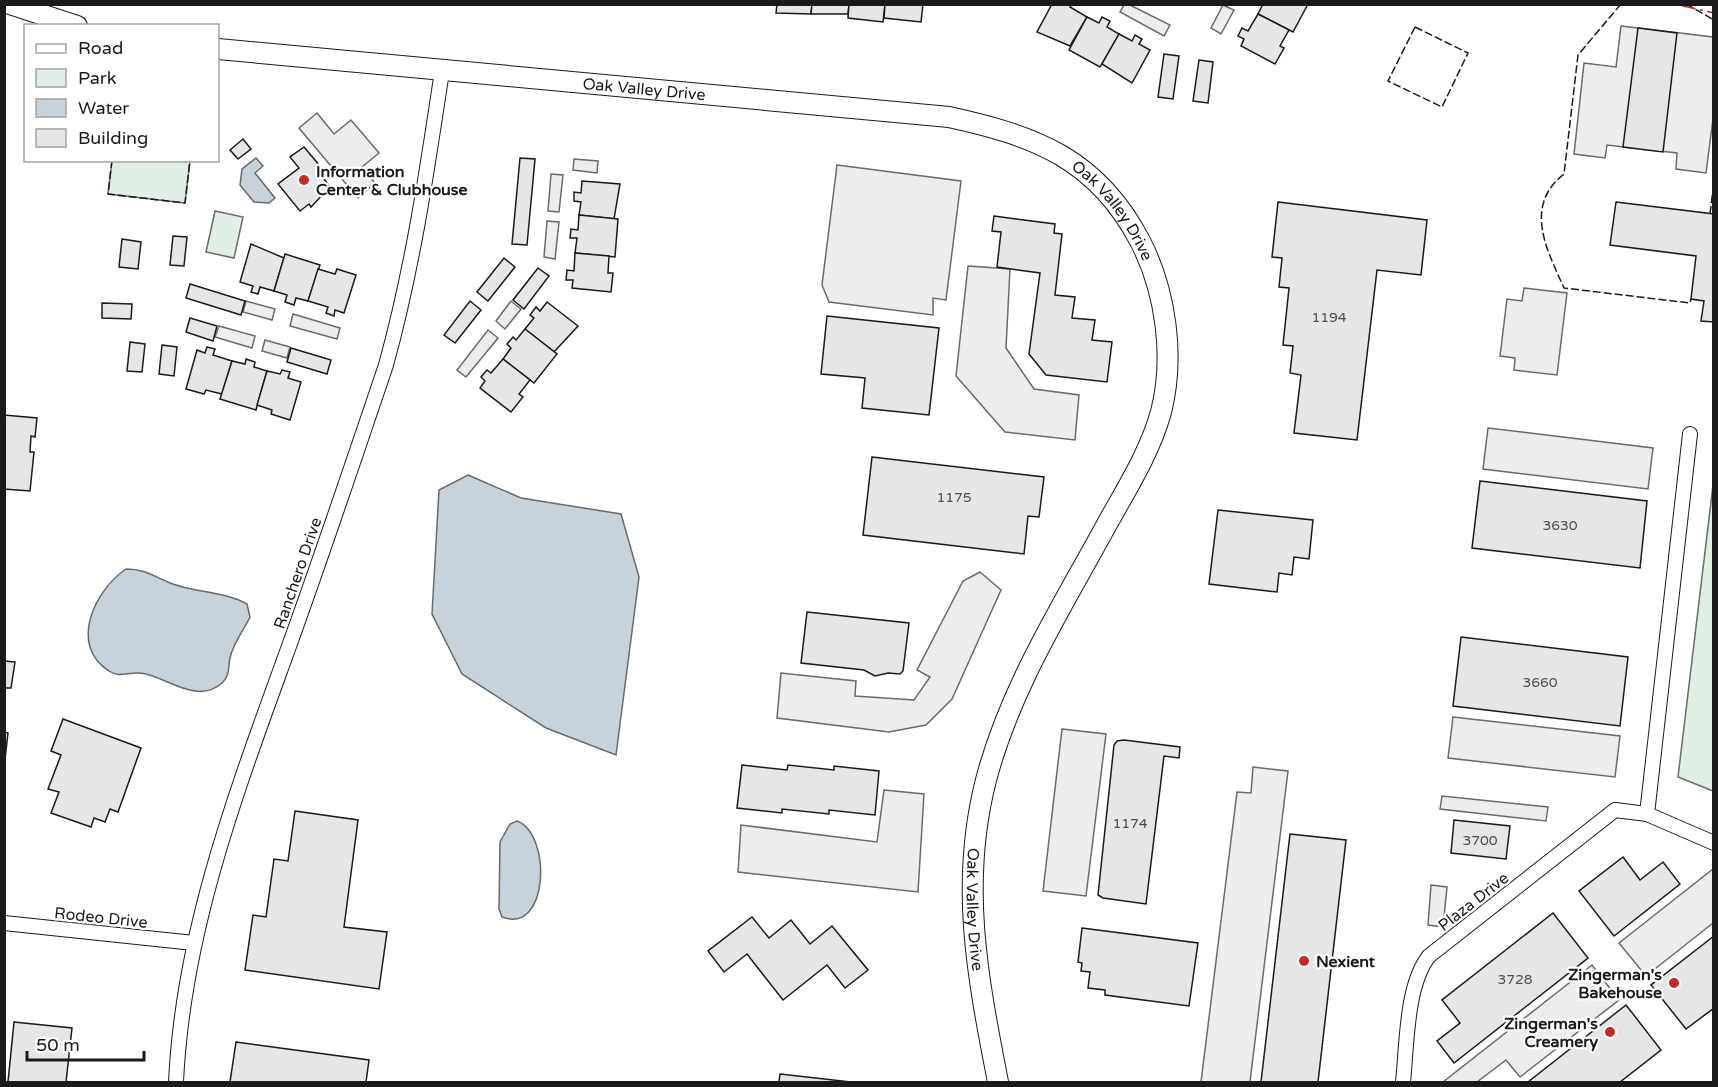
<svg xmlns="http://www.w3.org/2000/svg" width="1718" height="1087" font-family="'Varela Round',sans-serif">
<rect width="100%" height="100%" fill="#fff"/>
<!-- green -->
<g fill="#e0efe3" stroke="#6a6a6a" stroke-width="1.5">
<path d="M112,161H190L185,203L108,194Z"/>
<path d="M215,211L243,217L234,258L206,252Z"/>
<path d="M1713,485L1714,791H1713L1678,777Z"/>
</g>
<!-- parking -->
<g fill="#ededed" stroke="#6a6a6a" stroke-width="1.5">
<path d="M1124,5H1130L1170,25L1164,36L1120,12Z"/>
<path d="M1223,5L1234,10L1221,34L1211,28Z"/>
<path d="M1621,26L1713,37L1714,111L1706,173L1676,169L1677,153L1607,145L1605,158L1574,154L1584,63L1616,67Z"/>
<path d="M317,113L334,134L351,120L379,153L362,167L375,183L358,198L299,128Z"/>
<path d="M574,159L598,161L597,173L573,170Z"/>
<path d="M837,165L961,181L946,300L933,298V315L829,302L822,285Z"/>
<path d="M551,174L563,175L559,212L548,211Z"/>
<path d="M547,221L559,222L555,259L544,257Z"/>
<path d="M968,266L1010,269L1006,348L1034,389L1079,395L1075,440L1005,432L956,376Z"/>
<path d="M1524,288L1567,293L1557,375L1514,370L1515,358L1500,356L1507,299L1522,301Z"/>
<path d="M246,301L275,309L272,320L243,312Z"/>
<path d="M511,301L521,309L505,329L496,321Z"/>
<path d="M293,314L340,328L337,339L290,326Z"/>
<path d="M219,326L255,336L252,348L215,337Z"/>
<path d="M488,330L498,338L466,377L457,370Z"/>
<path d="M265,340L290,347L287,358L262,351Z"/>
<path d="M1488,428L1653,448L1648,489L1483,469Z"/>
<path d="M980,572L1001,590L952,699L926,725L889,732L777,718L781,673L856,681L855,696L914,700L930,677L917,670L963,581Z"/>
<path d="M1453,717L1620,736L1615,777L1448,758Z"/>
<path d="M1062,729L1106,734L1086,896L1043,891Z"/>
<path d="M1253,767L1288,771L1250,1082H1201L1237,792L1251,793Z"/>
<path d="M884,790L924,794L918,892L738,872L741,825L877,842Z"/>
<path d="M1442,796L1548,807L1546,821L1440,809Z"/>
<path d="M1713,869V923L1646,976L1619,943Z"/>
<path d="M1431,885L1447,887L1443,927L1428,925Z"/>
<path d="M1592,965L1619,1000L1520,1077L1506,1060L1477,1082H1443Z"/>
</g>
<!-- water -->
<g fill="#c6d2dc" stroke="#6a6a6a" stroke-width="1.5">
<path d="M256,158L263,166L255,173L275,198L269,203L254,202L240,185L242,169Z"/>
<path d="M468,475L521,498L621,514L639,577L616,755L546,728L462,674L432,614L439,490Z"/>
<path d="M126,569C145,569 153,576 170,583C195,593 224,591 247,604L250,617C244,630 233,643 230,658C228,667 230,676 222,683C196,706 165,675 140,673C128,672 119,678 109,671C68,645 95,590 126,569Z"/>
<path d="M517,821C552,834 549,935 502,917L499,909L500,842L510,824Z"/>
</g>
<!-- building -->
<g fill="#e6e6e6" stroke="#1a1a1a" stroke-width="1.5">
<path d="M777,4H812L811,14L776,13Z"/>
<path d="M812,4H849L848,14H811Z"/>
<path d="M849,4H885L883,22L848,18Z"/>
<path d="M885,4H923L921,22L884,18Z"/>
<path d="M1052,4H1072L1070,7L1087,17L1070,46L1037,32Z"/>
<path d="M1263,4H1308L1293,32L1258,14Z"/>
<path d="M1258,14L1289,30L1280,46L1284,48L1275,64L1241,46L1244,39L1238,36L1242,28L1248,31Z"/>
<path d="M1087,17L1099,23L1102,17L1110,21L1107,27L1119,34L1100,67L1069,50Z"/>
<path d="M1638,28L1677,33L1663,152L1623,147Z"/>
<path d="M1119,34L1132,41L1135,35L1142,39L1139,44L1150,50L1132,83L1102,64Z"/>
<path d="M1164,54L1179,56L1173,99L1158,97Z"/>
<path d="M1199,60L1213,62L1208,103L1193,101Z"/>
<path d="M243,139L251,149L238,159L230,150Z"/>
<path d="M304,147L325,172L321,175L330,187L311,207L309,204L300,211L278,184L299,168L290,157Z"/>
<path d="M520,158L535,159L527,245L512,244Z"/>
<path d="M582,181L620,184L614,219L579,215L581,202L574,201V192L581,193Z"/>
<path d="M1278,202L1427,220L1421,275L1377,270L1357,440L1294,433L1301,375L1290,373L1293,346L1283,345L1289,288L1279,287L1282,258L1272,257Z"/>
<path d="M1616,202L1714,214V322L1701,321L1704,301L1691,299L1696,256L1610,245Z"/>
<path d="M579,215L618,219L615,257L575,253L577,238H570L571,229L578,230Z"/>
<path d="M994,216L1055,224L1054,233L1062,234L1055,295L1075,297L1072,318L1095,320L1092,340L1112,342L1107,382L1046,375L1029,354L1040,273L997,267L1001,232L992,231Z"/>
<path d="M173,236L187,237L184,266L170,265Z"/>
<path d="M122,239L141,242L138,269L119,267Z"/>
<path d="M251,244L284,258L274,291L260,287L258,294L251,292L253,286L240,282Z"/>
<path d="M575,253L609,256L608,273H613L611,292L572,288L573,280H566L567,270L574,271Z"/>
<path d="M285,254L320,265L308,301L296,298L294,305L285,302L287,295L274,291Z"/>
<path d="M504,258L515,267L488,301L477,292Z"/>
<path d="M538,268L549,276L524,309L513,300Z"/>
<path d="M318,269L335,274L337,269L356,275L344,313L335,310L334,316L326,313L328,307L308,301Z"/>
<path d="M190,284L245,301L241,315L186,298Z"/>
<path d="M470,301L481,310L455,343L444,335Z"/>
<path d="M547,302L578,326L554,352L525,329L534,318L530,315L536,307L540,311Z"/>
<path d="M102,303L132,304L131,319L102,318Z"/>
<path d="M827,316L939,328L929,415L862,408L865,378L821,374Z"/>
<path d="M190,318L217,326L213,341L186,332Z"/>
<path d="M525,329L557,354L534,383L503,359L511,348L507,344L513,337L516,340Z"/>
<path d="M130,342L145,344L142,372L127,371Z"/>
<path d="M162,345L177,347L174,376L159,374Z"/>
<path d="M207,347L215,349L213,355L232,361L222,394L206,390L204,394L186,389L197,350L205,353Z"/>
<path d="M291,348L331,360L327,374L287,362Z"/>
<path d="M246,359L255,362L254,367L267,371L256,410L220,399L232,361L245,364Z"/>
<path d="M503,359L530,380L519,394L523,397L511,412L480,388L485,381L481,377L487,370L491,373Z"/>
<path d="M282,370L290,372L288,378L301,382L290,420L271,414L272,410L257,405L267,371L280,374Z"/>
<path d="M4,415L37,418L35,437L31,436L30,452H34L30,491L4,489Z"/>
<path d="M872,457L1044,477L1039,517L1028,516L1024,554L863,535Z"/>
<path d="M1480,481L1647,501L1640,568L1472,548Z"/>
<path d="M1218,510L1313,520L1309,559L1294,557L1292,575L1279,573L1277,592L1209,584Z"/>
<path d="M807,612L909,623L903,671L900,674L888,673L875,676L864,670L801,663Z"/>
<path d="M1461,637L1628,657L1620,726L1453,706Z"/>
<path d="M4,661L15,662L11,688H5L4,695Z"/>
<path d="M63,719L141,748L118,812L110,809L105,822L94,818L91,827L51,813L59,792L48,789L61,755L51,751Z"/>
<path d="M4,732L8,733L5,759H4Z"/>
<path d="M1124,740L1180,747L1179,758L1164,756L1146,904L1103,898L1098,895L1114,745L1117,741Z"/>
<path d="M742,765L787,770L788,765L834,770V766L879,771L875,815L829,810V814L782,809V813L737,808Z"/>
<path d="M295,811L358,820L344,927L387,932L379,989L245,970L253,915L266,917L274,859L288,861Z"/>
<path d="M1454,820L1510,826L1506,859L1451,853Z"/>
<path d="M1290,834L1346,840L1318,1082H1261Z"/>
<path d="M1623,857L1640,880L1663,862L1680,884L1614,936L1579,891Z"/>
<path d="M1553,913L1588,958L1454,1063L1437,1041L1460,1023L1442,1000Z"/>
<path d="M752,917L769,938L791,920L810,944L832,926L868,970L845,988L827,965L783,1000L747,954L724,972L708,951Z"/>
<path d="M1082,928L1198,943L1189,1006L1105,995V990L1088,988L1090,972L1081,971L1082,963L1078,962Z"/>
<path d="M1714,936V1008L1686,1029L1651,985Z"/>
<path d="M1626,1005L1661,1050L1620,1082H1528Z"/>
<path d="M14,1022L72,1028L66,1082H8Z"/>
<path d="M236,1042L369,1060L366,1082H230Z"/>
<path d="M780,1074L851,1082H779Z"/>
</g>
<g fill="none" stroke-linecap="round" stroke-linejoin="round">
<!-- street casing -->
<g stroke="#1a1a1a" stroke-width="16">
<g id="street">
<path d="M1647,814L1690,434"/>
<path d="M4,923L194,943"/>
<path d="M176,1082C183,931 237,790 288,649C322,555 354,460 386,365C413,267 427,171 442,71"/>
<path d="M1403,1082C1407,1045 1406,985 1429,956L1615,810L1647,814L1714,843"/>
</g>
</g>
<!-- secondary casing -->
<g stroke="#1a1a1a" stroke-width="22">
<g id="secondary">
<path d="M10,4L77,26"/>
<path id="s1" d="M218,49L949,117C1036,136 1097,159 1140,241C1166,291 1175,357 1161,412C1150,452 1127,488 1107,524C1062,607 1010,688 986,780C959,885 978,979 998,1082"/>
</g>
</g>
<!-- street -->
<use href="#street" stroke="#fff" stroke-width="14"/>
<!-- secondary -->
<use href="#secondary" stroke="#fff" stroke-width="20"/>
<!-- fence -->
<g stroke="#1a1a1a" stroke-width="1.5" stroke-dasharray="8 3" stroke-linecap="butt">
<path d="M1621,4L1578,55L1564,174C1523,206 1547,250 1564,288L1690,303L1691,299"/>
<path d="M1686,4L1714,20"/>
<path d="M1415,27L1468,53L1442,107L1388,81Z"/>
<path d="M112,160L108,194L185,203L190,160"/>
<path d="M1710,214L1714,181"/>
</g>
<!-- power -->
<path stroke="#c62828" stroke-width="1.5" stroke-dasharray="21 4.5 3 4.5" stroke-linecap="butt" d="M1675,4L1714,13"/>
</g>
<!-- markers -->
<g fill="#c62828" stroke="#fff" stroke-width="2">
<circle cx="304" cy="180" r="6"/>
<circle cx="1304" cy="961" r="6"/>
<circle cx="1674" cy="983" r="6"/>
<circle cx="1610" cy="1032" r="6"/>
</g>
<g text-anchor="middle" stroke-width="4.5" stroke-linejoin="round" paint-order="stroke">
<!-- number labels -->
<g font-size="14" fill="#4d4d4d">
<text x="1329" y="322">1194</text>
<text x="954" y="502">1175</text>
<text x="1560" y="530">3630</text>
<text x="1540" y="687">3660</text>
<text x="1130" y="828">1174</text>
<text x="1480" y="845">3700</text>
<text x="1515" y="984">3728</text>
</g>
<!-- street labels -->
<g font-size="16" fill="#1a1a1a" stroke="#fff">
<text dy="6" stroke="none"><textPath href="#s1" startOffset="428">Oak Valley Drive</textPath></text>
<text dy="6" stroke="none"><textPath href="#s1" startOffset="930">Oak Valley Drive</textPath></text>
<text transform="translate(297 573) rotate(-71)" y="6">Ranchero Drive</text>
<text transform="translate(1473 901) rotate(-38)" y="6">Plaza Drive</text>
<text dy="6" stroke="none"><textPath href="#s1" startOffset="1686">Oak Valley Drive</textPath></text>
<text transform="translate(101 917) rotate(6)" y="6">Rodeo Drive</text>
</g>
<!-- poi labels -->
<g font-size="16" font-weight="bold" fill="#1a1a1a" stroke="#fff" text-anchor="start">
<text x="316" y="177">Information<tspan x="316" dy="18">Center &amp; Clubhouse</tspan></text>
<text x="1316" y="967">Nexient</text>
<text x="1662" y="980" text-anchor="end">Zingerman's<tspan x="1662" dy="18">Bakehouse</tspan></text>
<text x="1598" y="1029" text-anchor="end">Zingerman's<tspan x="1598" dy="18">Creamery</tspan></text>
</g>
</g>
<!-- border -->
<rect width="1718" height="1087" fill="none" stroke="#1a1a1a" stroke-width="12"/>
<!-- legend -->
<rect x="24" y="24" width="195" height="138" fill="#ffffff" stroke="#a3a3a3" stroke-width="1.5"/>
<rect x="36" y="44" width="30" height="9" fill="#ffffff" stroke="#a3a3a3" stroke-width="1.5"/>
<text x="78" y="54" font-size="18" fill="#1a1a1a">Road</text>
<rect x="36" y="69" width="30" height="18" fill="#e0efe3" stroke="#a3a3a3" stroke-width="1.5"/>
<text x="78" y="84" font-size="18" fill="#1a1a1a">Park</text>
<rect x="36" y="99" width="30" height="18" fill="#c6d2dc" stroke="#a3a3a3" stroke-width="1.5"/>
<text x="78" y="114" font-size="18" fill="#1a1a1a">Water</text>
<rect x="36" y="129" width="30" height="18" fill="#e6e6e6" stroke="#a3a3a3" stroke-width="1.5"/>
<text x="78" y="144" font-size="18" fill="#1a1a1a">Building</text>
<!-- scale -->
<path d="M27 1051v9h117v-9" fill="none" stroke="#1a1a1a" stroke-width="3"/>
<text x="36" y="1051" font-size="18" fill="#1a1a1a" stroke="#ffffff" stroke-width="4.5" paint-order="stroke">50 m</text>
</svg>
